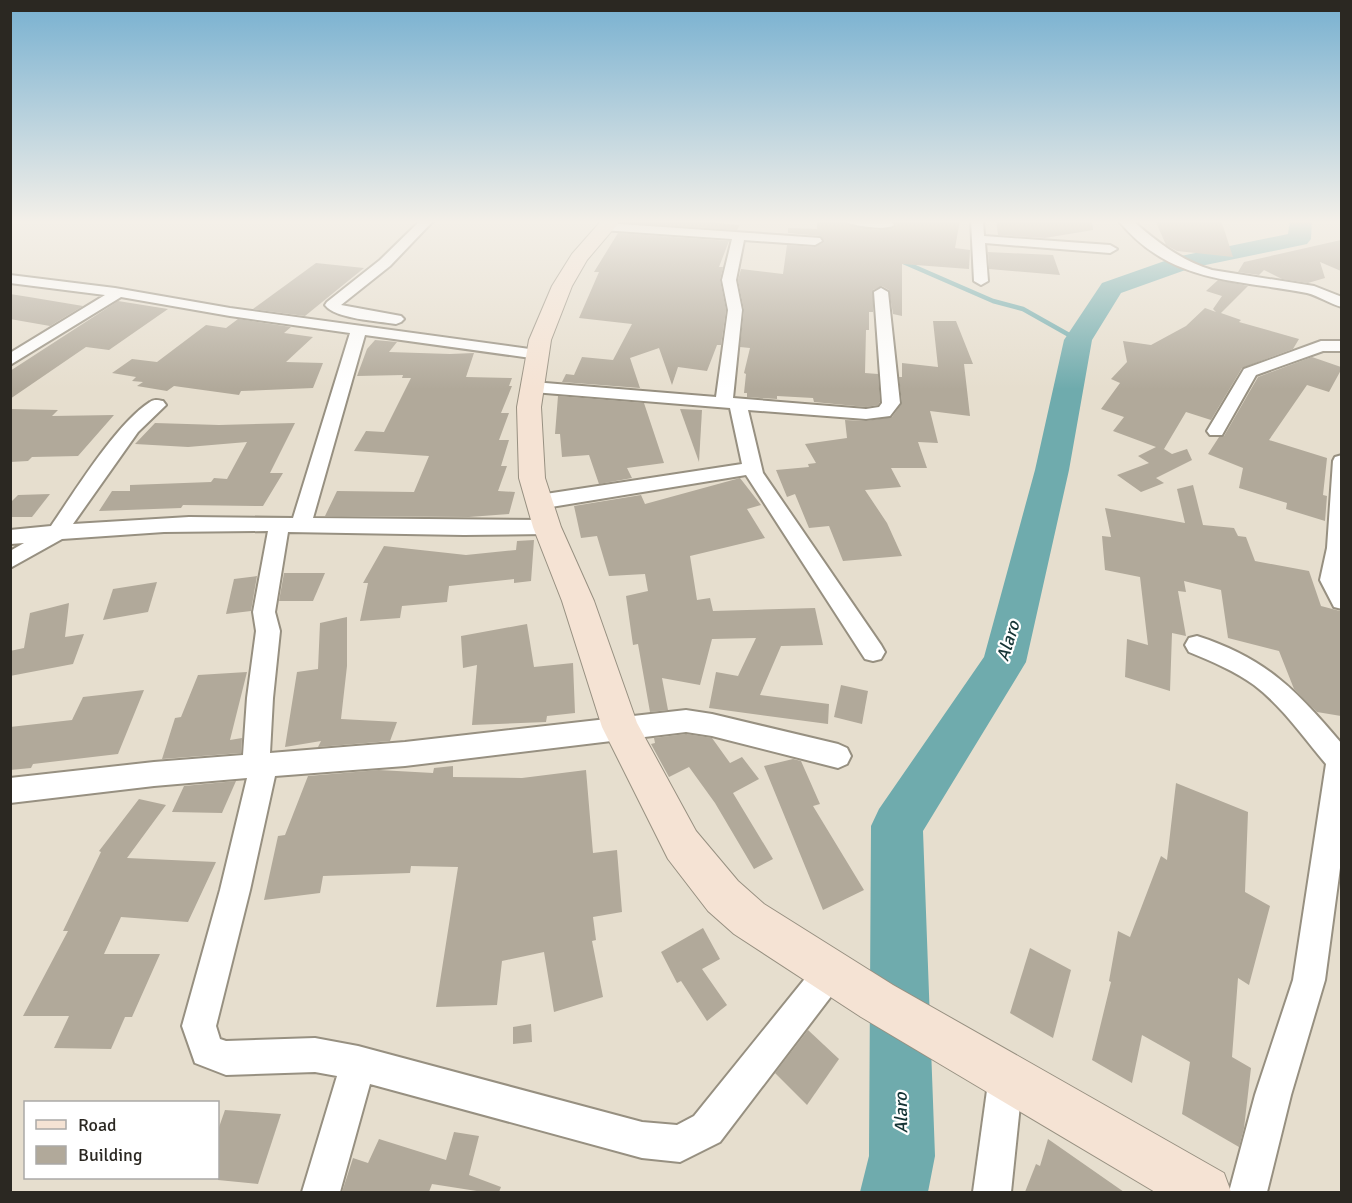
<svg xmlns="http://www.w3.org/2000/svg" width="1352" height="1203" font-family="Signika,sans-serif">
<rect width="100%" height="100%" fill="#e6dece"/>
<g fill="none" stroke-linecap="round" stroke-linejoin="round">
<!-- stream-far1 -->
<path stroke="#6fabad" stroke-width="4.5" d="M901,261L993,301L1023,309L1078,340"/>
<!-- stream -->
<path stroke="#6fabad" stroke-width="5" d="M1076,339L1078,340"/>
<!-- river -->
<path fill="#6fabad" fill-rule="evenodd" d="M1290,220H1312L1311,239L1307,244L1191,268L1121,293L1092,340L1069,470L1026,662L923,831L935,1156L928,1192H860L869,1156L871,826L879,809L984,657L1035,470L1064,340L1102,283L1176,257L1288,234Z"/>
</g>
<!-- building -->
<g fill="#b1a99a">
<path d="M633,220H686L740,225L737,230L632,223Z"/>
<path d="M817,220H841L852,226L877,230L895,227L896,224L893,220H960L955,248L970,250L969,269L902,264V316L893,314L889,290L882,286L873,290V312H869V330H866L865,373L878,374L880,402L878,405L866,407L814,402L813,398L777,396V399L747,397V393H744L746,374L744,373L750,348L740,347L744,310L738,280L741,269L783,274L787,245L815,247L824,242L820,236L788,233V228L817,229Z"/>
<path d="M996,220H1092L1093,230L1045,238L998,235Z"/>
<path d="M1155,220H1221L1233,257L1177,251L1166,245Z"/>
<path d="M618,233L729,241L719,267H723L720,280L726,310L721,345H717L707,371L678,367L672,385L659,348L630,358L640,388L562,382L566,374L574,375L582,357L613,360L632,324L579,318L599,272H594Z"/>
<path d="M1341,240V271L1320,262L1325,278L1308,283L1282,279L1264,270L1259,275L1238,272L1244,262Z"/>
<path d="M988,252L1053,255L1060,275L989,269Z"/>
<path d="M316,263L364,268L305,316L253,309Z"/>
<path d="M1218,280L1248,286L1221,313L1241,320L1239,322L1299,339L1293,349L1242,368L1211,420L1186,412L1164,449L1172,454L1187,449L1192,460L1156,478L1164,483L1141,492L1117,475L1149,463L1138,456L1156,447L1113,431L1124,417L1101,409L1120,383L1111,379L1127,362L1123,341L1151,345L1186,326L1205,308L1216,312L1213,309L1222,296L1206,291Z"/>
<path d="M10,294L29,297L83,306L50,326L10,319Z"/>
<path d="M118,301L168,309L109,350L86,347L10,399V371Z"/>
<path d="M238,319L291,327L284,333L313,337L286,362L323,363L313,388L241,391L239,395L174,386L167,391L137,386L143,382L132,381L136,377L112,373L132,359L157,362L206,325L226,328Z"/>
<path d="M933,321H956L973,364H964L970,416L930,411L938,443L918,442L927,468H891L901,487L865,490L887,523L902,556L843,561L829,526L809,528L795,494L787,497L776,470L809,467L808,464L816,463L805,444L847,438L845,420L866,421L892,417L902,403L899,377H902V363L938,367Z"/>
<path d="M375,340L397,342L389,352L450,354L474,353L466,377L512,378L509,386H512L501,413H509L499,440H509L501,466H507L498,491L515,492L509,514L469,517L325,516L337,491L414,492L429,456L354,451L366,431L384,432L411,378H402L403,375L357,376L367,349Z"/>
<path d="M1312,357L1341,367V370L1329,392L1307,385L1269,440L1327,458L1323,495L1327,496L1325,521L1286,509L1287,503L1239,488L1243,468L1208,454L1219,437L1224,436L1258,377Z"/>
<path d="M558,396L644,403L664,463L627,468L632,478L599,484L589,455L562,457L560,434H555Z"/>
<path d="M10,409L58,410L52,416L114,415L78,456L32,457L28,461L10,462Z"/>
<path d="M680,409L702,410L699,462Z"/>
<path d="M155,423L219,425L295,423L270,473H283L263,506L183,505L181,508L99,511L112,491H130V485L211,482L214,478L227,479L247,442L188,447L135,444Z"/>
<path d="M740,478L761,505L747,509L765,538L690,556L697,600L710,598L713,611L815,608L823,645L781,646L760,695L829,704L828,724L709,708L716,672L738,676L756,638L712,639L700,685L662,678L668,710L650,712L638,644L633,645L626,596L648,591L645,574L609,576L597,536L581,538L574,506L641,495L645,504Z"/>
<path d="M1193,485L1203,525L1234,528L1238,536L1246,537L1255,561L1309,571L1321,606L1340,611L1341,716L1317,712L1294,689L1279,651L1228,638L1221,590L1184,581L1186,592L1178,591L1186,636L1172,633L1170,691L1125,677L1127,639L1148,645L1140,577L1105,570L1102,536L1111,537L1105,508L1185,523L1177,489Z"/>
<path d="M50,494L32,517H10V503L18,495Z"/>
<path d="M534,540L531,581L514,583V579L449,586L447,602L402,606L400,618L360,621L368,583H363L384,546L466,555L516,550L517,541Z"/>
<path d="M284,573H325L313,601H279Z"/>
<path d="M257,576L251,611L226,614L234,579Z"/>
<path d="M157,582L148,612L103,620L113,589Z"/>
<path d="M69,603L65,637L84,634L73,664L10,676V651L24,648L30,613Z"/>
<path d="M347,617V666L341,719L397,722L390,741L318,747L321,741L285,747L297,672L318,669L320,623Z"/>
<path d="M527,624L534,667L573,663L575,713L547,716L546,722L472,725L477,665L463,668L461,636Z"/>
<path d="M247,672L230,740L242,738L241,753L162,759L175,718L181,717L198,675Z"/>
<path d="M841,685L868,691L862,724L834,717Z"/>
<path d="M144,690L118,754L33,764L31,768L10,770V727L72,720L83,697Z"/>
<path d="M686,734L712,738L730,763L742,757L759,779L733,793L773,859L754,869L715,803L689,767L669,777L651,744L655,743L654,738Z"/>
<path d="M793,759L801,761L820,804L813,806L864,890L823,910L764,766Z"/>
<path d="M453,766V777L522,778L586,770L593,853L617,850L622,912L593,917L596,940L592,941L603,997L554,1012L544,952L502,961L497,1005L436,1007L458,867L411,866L410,873L323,876L320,893L264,900L278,836L285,835L308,776L379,770L433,773L434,768Z"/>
<path d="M236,781L222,813L172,812L184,786Z"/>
<path d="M1176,783L1248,812L1245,892L1270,906L1249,985L1238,978L1232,1057L1251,1068L1244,1128L1239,1147L1182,1114L1190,1062L1142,1035L1132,1083L1092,1060L1111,982L1109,981L1118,931L1130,937L1161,856L1167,860Z"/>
<path d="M139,799L166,805L127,858L216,862L188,922L121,917L104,954H160L132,1017H125L111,1049L54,1048L69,1016H23L68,931H63L101,852L99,851Z"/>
<path d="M703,928L720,959L702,969L727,1005L707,1021L681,981L677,983L661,952Z"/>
<path d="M1030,948L1071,970L1053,1038L1010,1013Z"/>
<path d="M531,1024L532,1042L513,1044V1027Z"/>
<path d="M808,1030L839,1059L807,1105L775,1073Z"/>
<path d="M225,1110L281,1114L258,1184L218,1180V1130Z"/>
<path d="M454,1132L479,1136L469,1175L501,1187L499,1192H483L432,1184L429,1192H342L353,1158L368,1163L379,1139L446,1160Z"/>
<path d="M1048,1139L1124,1192H1025L1036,1164L1040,1166Z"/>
</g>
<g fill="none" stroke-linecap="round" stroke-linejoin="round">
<!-- street casing -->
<g stroke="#979081" stroke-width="4">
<g id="street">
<path d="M421,220H434L390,266L341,305L401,316L404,319L401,322L396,324C378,321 335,319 325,305L327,302L380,260Z"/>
<path d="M843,220L892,222L894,225C887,231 850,226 843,220Z"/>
<path d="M971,220H983L984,236L1110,245L1117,249L1110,253L985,243L988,281L981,285L974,281Z"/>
<path d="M1118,220H1132C1157,242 1180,260 1212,270L1314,286L1342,297V307C1330,304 1319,296 1307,293C1235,279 1170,284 1118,220Z"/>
<path d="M606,223L820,238L822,241L815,245L744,240L736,280L742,310L733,398L866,409L879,407L882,403L874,292L881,288L888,292L900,403L890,416L866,419L748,410L763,473L881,645L885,652L881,659L873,661L865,659L746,475L539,509L532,507L529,502L532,497L539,495L742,464L730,408L533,392L525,387L533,382L716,397L728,310L722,280L732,239L602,230L600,227L602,224Z"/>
<path d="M10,275L115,288L230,308L544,351L546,354L544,357L538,359L365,335L313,518L547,520L554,522L557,527L554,532L547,534L464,535L288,532L275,612L280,631L273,698L270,753L405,742L686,710L712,714L838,744L847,748L851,756L847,764L838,768L712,736L686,732L405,766L275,776L250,890L216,1026L220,1039L226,1041L315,1038L358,1046L642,1122L677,1125L694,1116L820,960L831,955L842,960L847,971L842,982L720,1142L680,1162L642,1158L370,1084L340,1192H302L337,1076L315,1072L226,1075L195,1063L182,1026L220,890L247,778L154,786L10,803V778L154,762L243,755L247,698L256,631L253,612L268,531L164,532L62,539L10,568V551L24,543L10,544V530L51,526C75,491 116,424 150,402C154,399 158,400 163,401L166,405L138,432L73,524L189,517L293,518L350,333L230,316L121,297L10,365V353L105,295L10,283Z"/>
<path d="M1321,341H1342V351H1323L1256,375L1222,435H1210L1207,431L1244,369Z"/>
<path d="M1342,455V609L1334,607L1320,580L1327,548L1333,461L1335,457Z"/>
<path d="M1197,636C1266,658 1296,690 1342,744V853L1325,980L1291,1095L1267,1192H1229L1255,1095L1293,980L1326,764C1303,737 1283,707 1254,685C1235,671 1211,661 1189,652L1185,645L1189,638Z"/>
<path d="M1006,1059L1018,1064L1023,1076L1011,1192H973L989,1076L994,1064Z"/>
</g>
</g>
<!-- secondary casing -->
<g stroke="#979081" stroke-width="2">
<path id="secondary" d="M602,220H621L587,260L572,286L551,340L541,407L545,478L561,527L594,601L637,723L696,831L738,881L764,904L893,985L1224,1173L1231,1192H1155L861,1017L734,934L708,911L668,859L602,727L562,601L533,527L519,478L517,407L529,340L552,286L572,254Z"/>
</g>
<!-- street -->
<use href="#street" fill="#fff" fill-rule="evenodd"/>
<!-- secondary -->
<use href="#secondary" fill="#f5e3d4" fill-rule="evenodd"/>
</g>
<!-- sky -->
<linearGradient id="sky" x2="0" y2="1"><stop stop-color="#77b0d0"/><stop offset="0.57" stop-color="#f4f0e9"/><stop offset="1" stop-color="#f4f0e9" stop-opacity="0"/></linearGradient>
<rect width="1352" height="389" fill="url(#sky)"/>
<g text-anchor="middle" stroke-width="4.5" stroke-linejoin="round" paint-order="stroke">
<!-- water labels -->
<g font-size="18" font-style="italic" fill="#153435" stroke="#fff">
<text transform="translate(1008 641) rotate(-73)" y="6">Alaro</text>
<text transform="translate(901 1113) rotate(-91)" y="6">Alaro</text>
</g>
</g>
<!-- border -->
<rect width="1352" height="1203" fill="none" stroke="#2b2822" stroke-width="24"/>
<!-- legend -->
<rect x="24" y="1101" width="195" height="78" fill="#ffffff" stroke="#aaa9a7" stroke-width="1.5"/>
<rect x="36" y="1120" width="30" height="9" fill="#f5e3d4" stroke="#aaa9a7" stroke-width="1.5"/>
<text x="78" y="1131" font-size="18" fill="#2b2822">Road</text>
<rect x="36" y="1146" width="30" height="18" fill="#b1a99a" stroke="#aaa9a7" stroke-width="1.5"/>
<text x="78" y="1161" font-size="18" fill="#2b2822">Building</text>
</svg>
